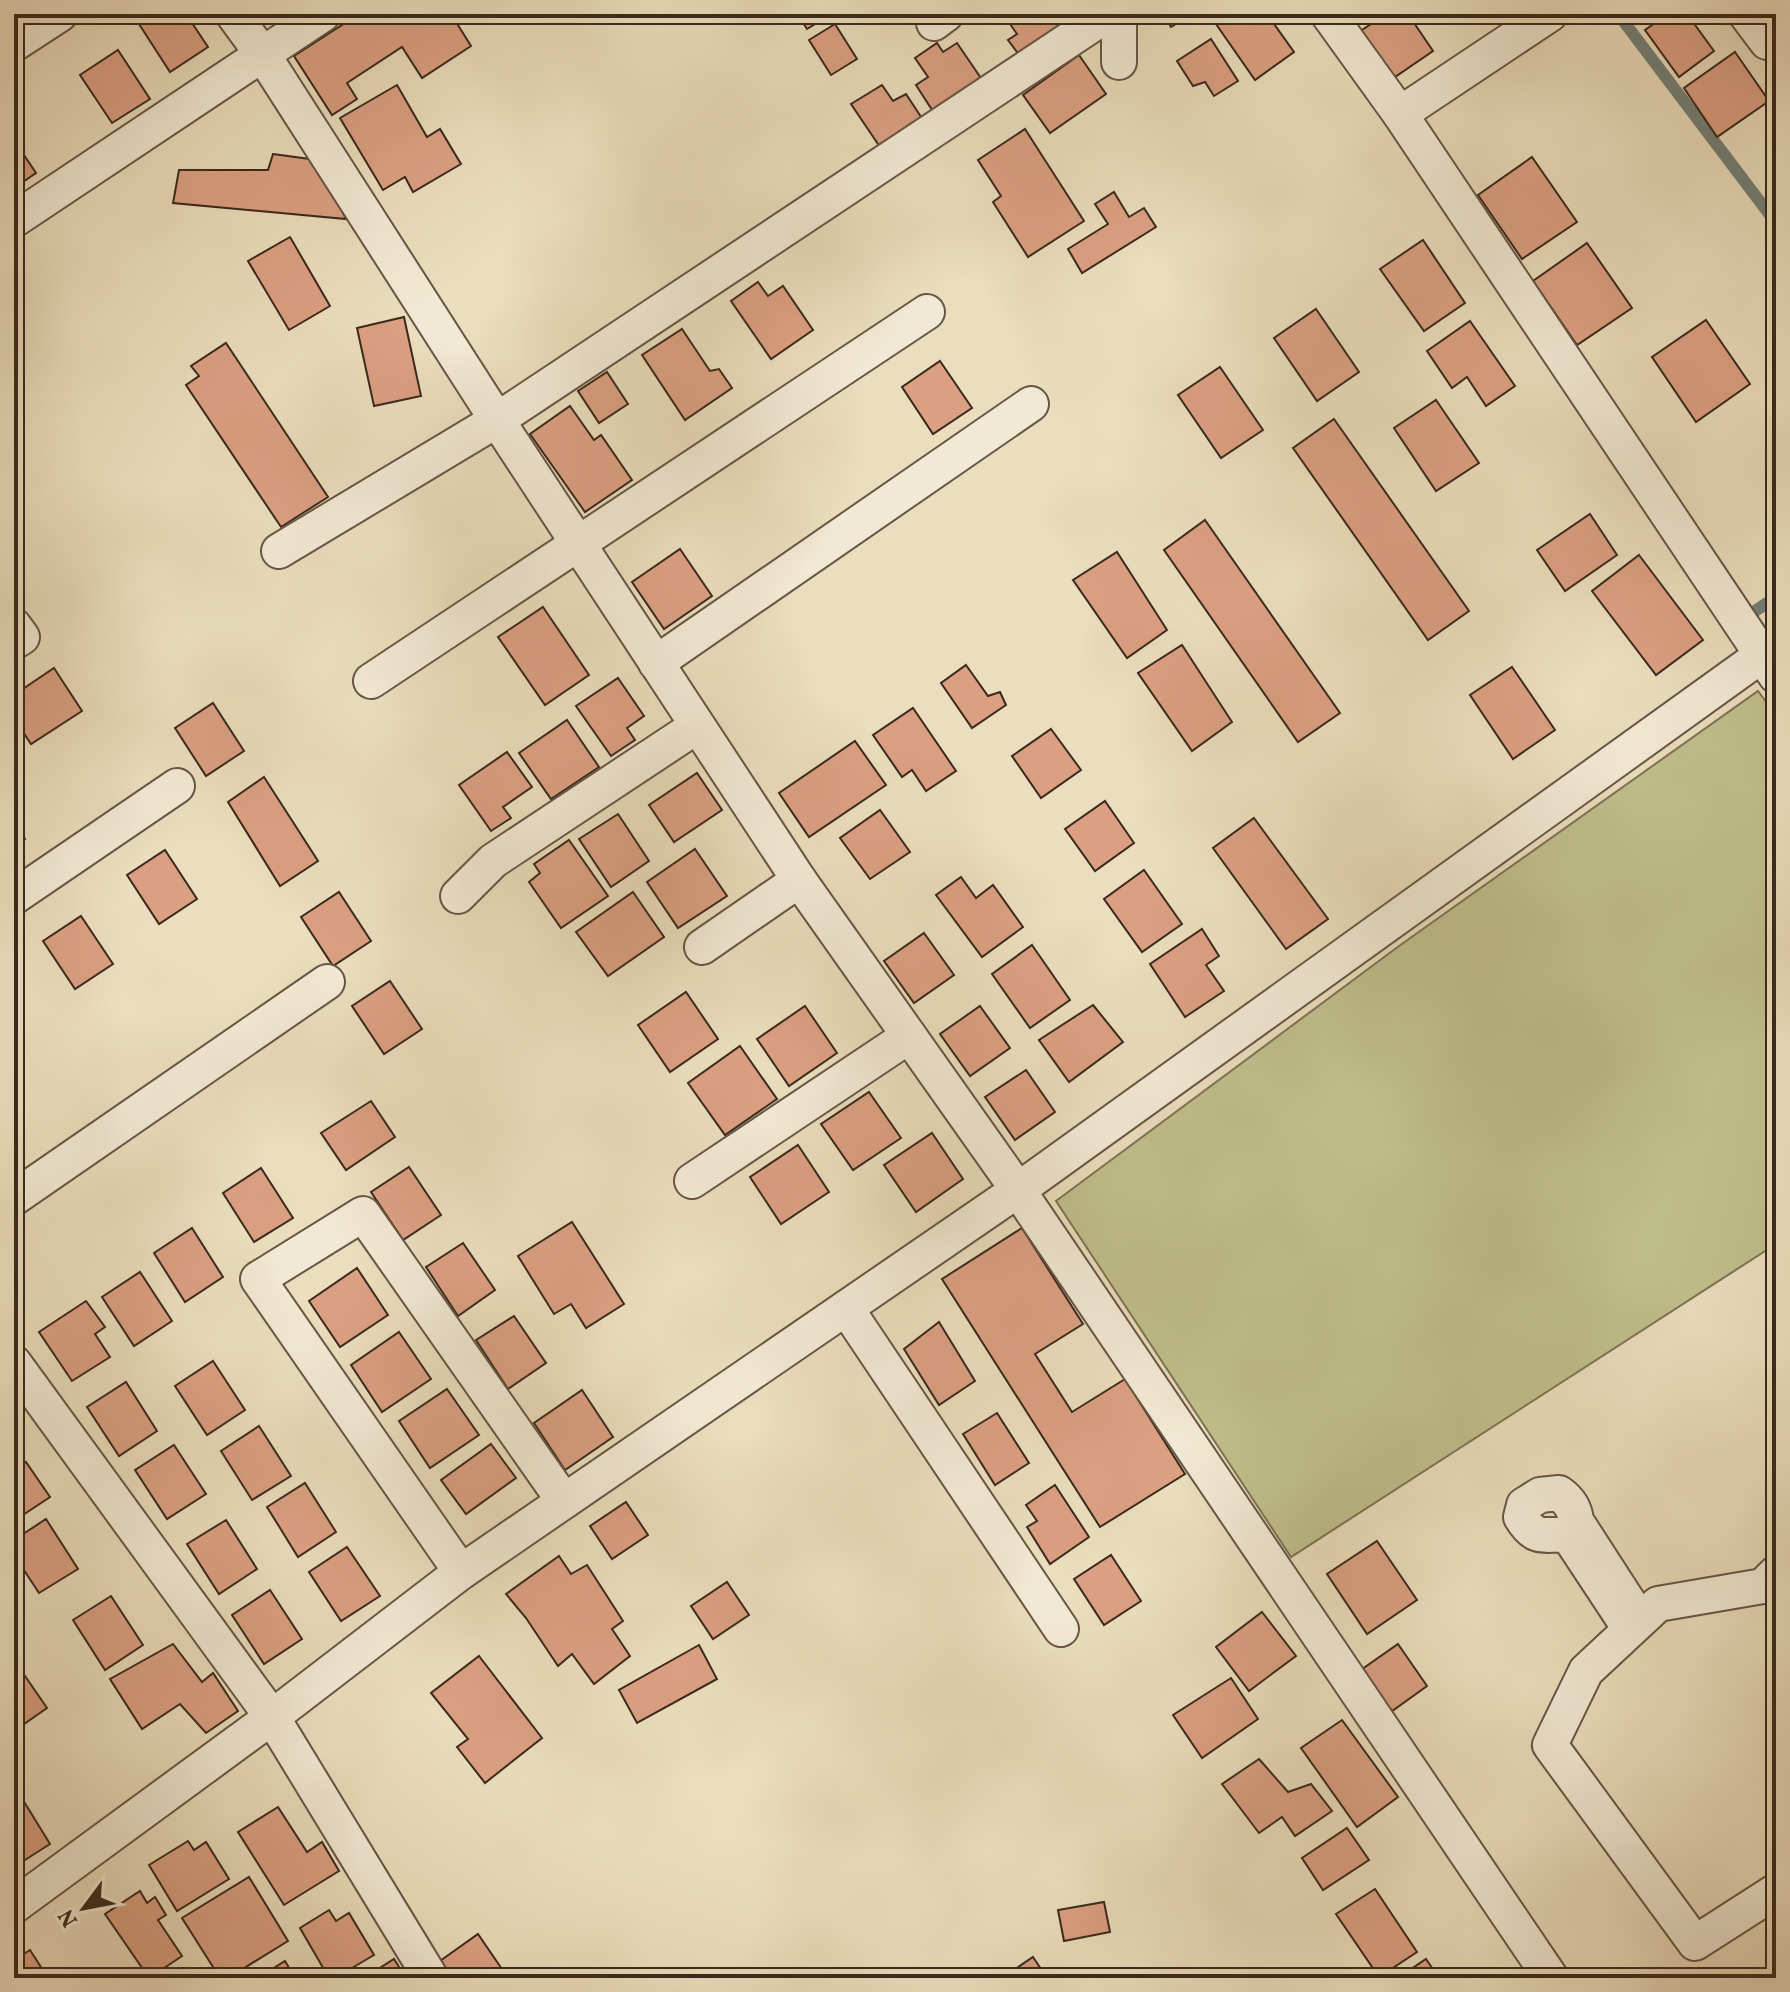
<svg xmlns="http://www.w3.org/2000/svg" width="1790" height="1992" font-family="Vollkorn,serif">
<rect width="100%" height="100%" fill="#ebddbd"/>
<filter id="stains"><feTurbulence type="fractalNoise" baseFrequency=".0025" numOctaves="4"/><feColorMatrix values="0 0 0 0 .2 0 0 0 0 .09 0 0 0 0 .02 0 0 0 .5 -.17"/></filter>
<radialGradient id="worn" r=".72"><stop offset=".6" stop-color="#630" stop-opacity="0"/><stop offset="1" stop-color="#630" stop-opacity=".3"/></radialGradient>
<!-- green -->
<path fill="#bfbf8c" stroke="#7c7454" stroke-width="2" d="M1758,691L1776,715V1244L1291,1557L1056,1201L1399,946Z"/>
<g fill="none" stroke-linecap="round" stroke-linejoin="round">
<!-- stream -->
<g stroke="#738178" stroke-width="12">
<path d="M1618,14L1776,223"/>
<path d="M1746,617L1776,597"/>
</g>
</g>
<!-- building -->
<g fill="#dba082" stroke="#3a291d" stroke-width="2">
<path d="M154,14H186L208,47L170,72L139,24Z"/>
<path d="M359,14H451L471,46L422,78L402,47L347,83L357,99L332,115L294,56Z"/>
<path d="M797,14H832L807,29Z"/>
<path d="M1003,14H1060L1066,23L1020,56L1008,40L1017,34Z"/>
<path d="M1163,14H1193L1171,27Z"/>
<path d="M1209,14H1267L1294,52L1255,80Z"/>
<path d="M1386,14H1408L1433,51L1392,79L1359,32Z"/>
<path d="M1668,14H1687L1714,51L1679,77L1645,30Z"/>
<path d="M835,24L857,59L831,75L809,40Z"/>
<path d="M1211,39L1238,81L1214,96L1205,82L1193,86L1177,61Z"/>
<path d="M937,43L943,52L957,43L985,84L936,116L916,85L928,77L915,58Z"/>
<path d="M118,50L150,99L112,123L80,75Z"/>
<path d="M1735,52L1769,101L1717,137L1684,88Z"/>
<path d="M1079,55L1106,94L1050,133L1023,95Z"/>
<path d="M397,85L427,137L440,129L461,164L413,192L405,177L383,190L340,118Z"/>
<path d="M882,85L893,101L906,94L927,126L884,153L851,104Z"/>
<path d="M1025,129L1084,221L1028,257L993,202L1001,196L978,160Z"/>
<path d="M14,140L36,173L14,188Z"/>
<path d="M273,154L317,160L346,219L173,203L179,170H268Z"/>
<path d="M1532,157L1577,222L1522,259L1478,195Z"/>
<path d="M1114,192L1129,217L1144,208L1156,227L1082,273L1068,249L1108,224L1095,204Z"/>
<path d="M290,237L330,306L289,330L248,261Z"/>
<path d="M1423,240L1465,303L1424,331L1380,269Z"/>
<path d="M1587,243L1632,308L1577,345L1533,281Z"/>
<path d="M758,282L768,296L783,286L813,330L771,359L731,301Z"/>
<path d="M1316,309L1359,372L1317,401L1274,338Z"/>
<path d="M404,317L421,396L374,406L357,328Z"/>
<path d="M1706,320L1750,384L1696,422L1652,357Z"/>
<path d="M1470,321L1515,386L1486,406L1467,377L1452,388L1427,351Z"/>
<path d="M682,329L710,371L719,369L732,388L685,420L642,355Z"/>
<path d="M226,343L328,497L281,527L186,385L199,376L191,366Z"/>
<path d="M940,361L972,408L933,434L902,387Z"/>
<path d="M1220,367L1263,430L1221,458L1178,395Z"/>
<path d="M607,372L628,404L599,423L578,391Z"/>
<path d="M1436,400L1479,463L1436,491L1394,428Z"/>
<path d="M570,406L594,440L601,435L632,480L585,512L530,434Z"/>
<path d="M1334,419L1469,611L1428,640L1293,448Z"/>
<path d="M1590,514L1617,555L1565,591L1537,550Z"/>
<path d="M1205,520L1340,713L1298,742L1164,550Z"/>
<path d="M680,549L712,596L664,629L632,582Z"/>
<path d="M1117,552L1167,630L1127,658L1073,580Z"/>
<path d="M1639,555L1703,640L1656,675L1592,591Z"/>
<path d="M543,607L589,675L545,705L498,637Z"/>
<path d="M1182,645L1232,722L1192,751L1138,673Z"/>
<path d="M966,665L988,696L1000,692L1006,705L972,728L941,683Z"/>
<path d="M1512,667L1555,730L1513,759L1470,695Z"/>
<path d="M54,668L82,711L31,744L14,718V695Z"/>
<path d="M618,678L644,716L627,728L635,740L611,756L576,706Z"/>
<path d="M213,703L244,751L206,776L175,728Z"/>
<path d="M913,708L956,771L926,791L912,770L902,777L873,735Z"/>
<path d="M567,720L599,767L551,799L519,753Z"/>
<path d="M1051,729L1081,770L1041,798L1012,756Z"/>
<path d="M855,741L886,785L809,837L779,793Z"/>
<path d="M507,752L532,787L503,807L511,818L491,831L459,785Z"/>
<path d="M697,773L722,810L674,842L649,805Z"/>
<path d="M264,777L318,861L280,886L228,802Z"/>
<path d="M1105,801L1134,843L1095,871L1065,829Z"/>
<path d="M880,810L910,852L870,879L840,838Z"/>
<path d="M618,814L649,861L611,887L579,839Z"/>
<path d="M1254,818L1328,919L1286,949L1213,848Z"/>
<path d="M14,822L25,839L14,846Z"/>
<path d="M569,840L608,896L561,928L529,882L540,873L534,864Z"/>
<path d="M695,849L727,896L678,928L647,882Z"/>
<path d="M165,850L197,899L159,924L127,875Z"/>
<path d="M1144,870L1182,924L1142,952L1104,899Z"/>
<path d="M961,877L976,898L993,885L1023,927L982,957L936,895Z"/>
<path d="M339,892L371,941L333,966L301,917Z"/>
<path d="M633,892L664,937L608,976L576,932Z"/>
<path d="M81,916L113,964L75,989L43,941Z"/>
<path d="M1202,929L1219,956L1206,965L1224,991L1185,1017L1150,964Z"/>
<path d="M924,933L954,975L914,1003L884,961Z"/>
<path d="M1032,945L1070,1000L1030,1028L992,974Z"/>
<path d="M390,981L422,1029L384,1054L352,1006Z"/>
<path d="M686,992L718,1039L670,1072L638,1025Z"/>
<path d="M1093,1005L1123,1042L1069,1082L1039,1040Z"/>
<path d="M805,1006L837,1053L789,1086L757,1039Z"/>
<path d="M980,1006L1010,1048L970,1076L940,1034Z"/>
<path d="M740,1046L777,1099L725,1135L688,1083Z"/>
<path d="M1026,1070L1055,1112L1015,1140L985,1097Z"/>
<path d="M869,1092L901,1138L853,1170L821,1124Z"/>
<path d="M371,1101L395,1137L346,1170L321,1133Z"/>
<path d="M932,1133L963,1179L916,1212L884,1165Z"/>
<path d="M798,1145L829,1192L781,1224L750,1177Z"/>
<path d="M409,1167L441,1215L403,1240L371,1192Z"/>
<path d="M261,1168L293,1218L254,1242L223,1193Z"/>
<path d="M572,1222L624,1304L586,1328L571,1304L554,1314L518,1256Z"/>
<path d="M192,1228L223,1277L185,1302L154,1253Z"/>
<path d="M1022,1228L1083,1324L1035,1354L1072,1412L1125,1379L1185,1474L1100,1527L942,1279Z"/>
<path d="M463,1243L495,1290L458,1316L426,1267Z"/>
<path d="M357,1268L388,1315L340,1347L309,1301Z"/>
<path d="M140,1272L172,1321L134,1346L102,1297Z"/>
<path d="M86,1301L105,1327L95,1334L110,1357L72,1381L39,1332Z"/>
<path d="M514,1316L546,1363L508,1389L476,1340Z"/>
<path d="M939,1322L975,1381L939,1405L904,1349Z"/>
<path d="M399,1332L431,1379L382,1412L351,1365Z"/>
<path d="M213,1361L245,1410L207,1435L175,1386Z"/>
<path d="M126,1382L157,1431L119,1456L87,1407Z"/>
<path d="M447,1389L479,1435L430,1468L399,1421Z"/>
<path d="M582,1390L613,1437L565,1470L534,1423Z"/>
<path d="M997,1413L1029,1463L995,1485L963,1434Z"/>
<path d="M259,1426L291,1476L252,1500L221,1451Z"/>
<path d="M491,1444L516,1478L466,1514L441,1480Z"/>
<path d="M174,1445L206,1494L167,1519L135,1470Z"/>
<path d="M26,1462L50,1497L14,1521V1470Z"/>
<path d="M305,1483L336,1532L298,1557L267,1507Z"/>
<path d="M1055,1485L1089,1537L1050,1564L1027,1527L1037,1521L1026,1505Z"/>
<path d="M626,1502L648,1535L612,1559L590,1526Z"/>
<path d="M46,1519L78,1569L39,1593L14,1555V1540Z"/>
<path d="M226,1520L257,1569L219,1594L187,1544Z"/>
<path d="M1377,1541L1417,1600L1367,1634L1327,1574Z"/>
<path d="M347,1547L380,1596L341,1621L309,1572Z"/>
<path d="M1111,1555L1141,1601L1104,1625L1074,1579Z"/>
<path d="M559,1556L571,1574L587,1565L623,1621L612,1629L630,1656L594,1684L572,1654L558,1666L526,1618L506,1594Z"/>
<path d="M727,1582L749,1615L713,1639L691,1606Z"/>
<path d="M270,1590L302,1639L264,1664L232,1615Z"/>
<path d="M111,1596L143,1645L105,1670L73,1620Z"/>
<path d="M1262,1612L1296,1656L1249,1691L1216,1647Z"/>
<path d="M173,1644L202,1682L213,1673L238,1711L206,1733L180,1704L142,1729L110,1679Z"/>
<path d="M1398,1644L1427,1686L1388,1714L1358,1672Z"/>
<path d="M699,1645L717,1679L637,1723L619,1690Z"/>
<path d="M479,1656L542,1738L485,1783L457,1747L468,1739L431,1693Z"/>
<path d="M14,1660L47,1708L14,1731Z"/>
<path d="M1231,1678L1258,1719L1202,1758L1173,1715Z"/>
<path d="M1342,1720L1398,1797L1357,1827L1301,1748Z"/>
<path d="M1259,1759L1288,1792L1311,1784L1332,1811L1295,1836L1282,1817L1259,1833L1222,1784Z"/>
<path d="M23,1800L50,1844L14,1867V1806Z"/>
<path d="M278,1807L307,1852L322,1842L339,1871L284,1905L238,1832Z"/>
<path d="M1347,1828L1369,1860L1323,1890L1302,1858Z"/>
<path d="M188,1841L194,1850L206,1842L229,1879L177,1911L149,1865Z"/>
<path d="M249,1877L288,1941L228,1978H220L182,1918Z"/>
<path d="M1375,1889L1417,1952L1379,1977L1336,1914Z"/>
<path d="M140,1891L147,1903L155,1897L166,1915L158,1920L182,1956L149,1978L105,1914Z"/>
<path d="M1104,1902L1110,1932L1064,1941L1058,1910Z"/>
<path d="M329,1910L336,1921L349,1913L374,1955L335,1978H329L300,1928Z"/>
<path d="M478,1934L508,1978H450L440,1961Z"/>
<path d="M30,1950L48,1978H14V1960Z"/>
<path d="M1033,1957L1047,1978H1002Z"/>
<path d="M394,1959L406,1978H364Z"/>
<path d="M1426,1959L1439,1978H1398Z"/>
<path d="M285,1961L295,1978H258Z"/>
</g>
<g fill="none" stroke-linecap="round" stroke-linejoin="round">
<!-- minor casing -->
<g stroke="#665645" stroke-width="38">
<g id="minor">
<path d="M233,14L263,55L497,420L799,880L1018,1190L1551,1978"/>
<path d="M1328,14L1400,114L1776,676"/>
<path d="M1746,14L1767,42"/>
<path d="M934,23L946,14"/>
<path d="M14,44L60,14"/>
<path d="M1119,62V14"/>
<path d="M1400,114L1550,14"/>
<path d="M14,220L323,14"/>
<path d="M279,551L497,420L1108,14"/>
<path d="M14,626L22,637L14,642"/>
<path d="M656,663L1031,404"/>
<path d="M371,681L927,312"/>
<path d="M458,896L493,861L697,726"/>
<path d="M14,897L177,786"/>
<path d="M702,947L799,880"/>
<path d="M692,1181L909,1036"/>
<path d="M14,1198L327,982"/>
<path d="M846,1308L1061,1629"/>
<path d="M14,1363L272,1717L431,1978"/>
<path d="M461,1572L258,1279L363,1214L564,1501"/>
<path d="M1776,1573L1763,1586L1658,1604L1586,1671L1550,1745L1695,1943L1776,1891"/>
<path d="M1630,1629L1568,1535C1544,1533 1536,1542 1521,1517L1524,1505L1540,1495L1559,1493C1569,1500 1575,1509 1576,1521L1640,1620"/>
<path d="M14,1906L272,1717L461,1572L1018,1190L1776,645"/>
</g>
</g>
<!-- minor -->
<use href="#minor" stroke="#f2e9d4" stroke-width="34"/>
</g>
<!-- margin -->
<rect width="1790" height="1992" fill="none" stroke="#ebddbd" stroke-width="48"/>
<rect x="16" y="16" width="1758" height="1960" fill="none" stroke="#3a291d" stroke-width="4"/>
<rect x="24" y="24" width="1742" height="1944" fill="none" stroke="#3a291d" stroke-width="2"/>
<!-- north arrow -->
<g transform="translate(84 1908) rotate(238)" stroke="#f2e9d4" stroke-width="6" paint-order="stroke">
<path d="M0-6L14 30L0 20L-14 30Z" fill="#3a291d"/>
<text y="-12" font-size="22" font-weight="bold" text-anchor="middle" fill="#3a291d">N</text>
</g>
<rect width="100%" height="100%" filter="url(#stains)"/>
<rect width="100%" height="100%" fill="url(#worn)"/>
</svg>
